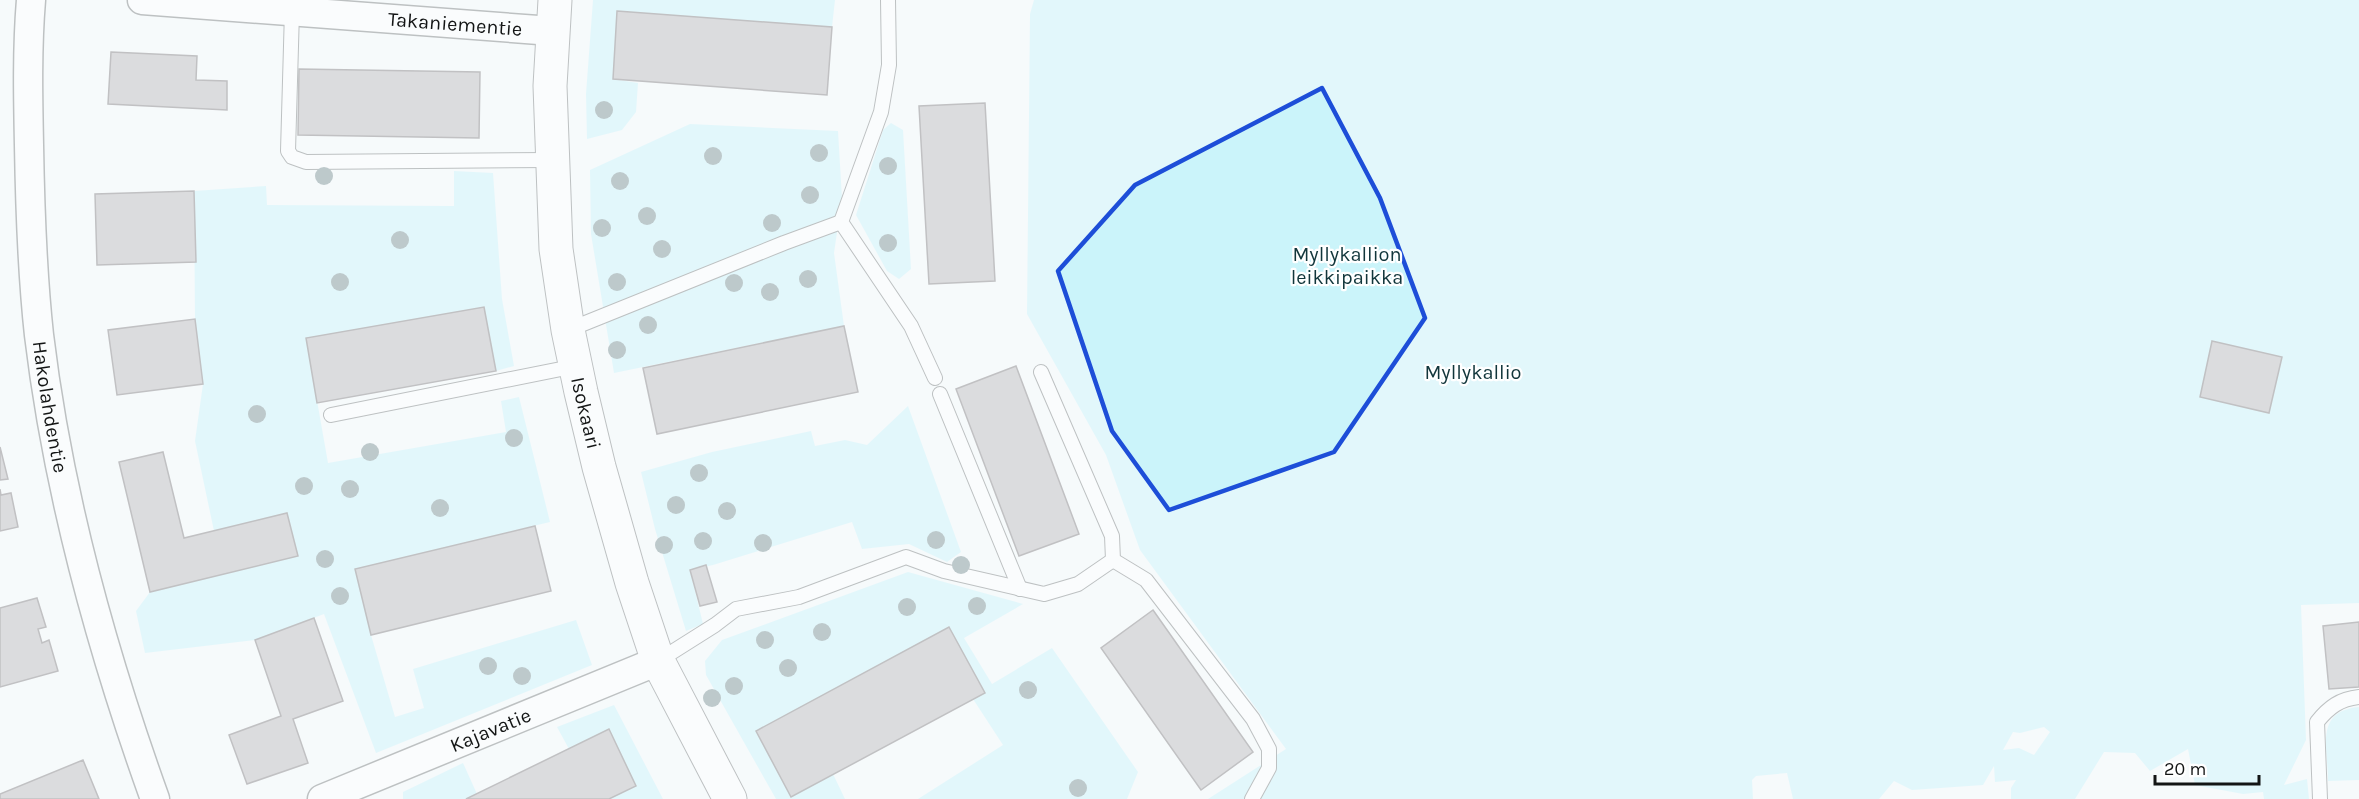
<svg xmlns="http://www.w3.org/2000/svg" width="2359" height="799" font-family="Karla,sans-serif">
<rect width="100%" height="100%" fill="#f6fafb"/>
<!-- green -->
<g fill="#cbf4fa" fill-rule="evenodd">
<path d="M593,0H835L832,27L618,11L613,79L638,83L636,112L622,130L587,139L586,94Z"/>
<path d="M1034,0H2359V603L2301,605L2306,740L2284,785L2307,779L2309,799H2264L2263,792L2243,794L2195,785L2188,749L2150,771L2135,753L2104,752L2075,799H2011V788L2016,780L1995,782L1994,766L1983,785L1912,790L1894,781L1879,799H1793L1787,773L1756,776L1752,780L1753,799H1208L1286,749L1140,550L1106,455L1027,314L1030,14ZM2044,727L2050,732L2034,755L2019,748L2003,750L2013,732L2020,733Z"/>
<path d="M891,123L903,130L911,269L899,279L887,271L856,215L883,130Z"/>
<path d="M690,124L838,131L842,198L834,253L844,326L614,373L591,234L590,170Z"/>
<path d="M454,171L493,173L502,299L514,366L496,371L484,307L306,338L328,463L506,432L501,401L519,397L550,522L355,569L371,635L395,717L424,708L413,669L576,620L592,665L376,753L324,614L255,640L145,653L136,611L150,592L214,531L195,441L203,384L195,319L194,191L266,186L267,205L454,206Z"/>
<path d="M908,406L961,552L947,562L909,544L862,549L852,522L713,565L690,570L703,624L686,631L655,529L641,472L712,452L811,431L815,446L845,440L867,445Z"/>
<path d="M908,572L1023,604L964,638L992,684L1052,648L1138,772L1127,799H918L1003,745L973,699L985,692L949,627L756,731L791,797L833,774L845,799H776L706,675L705,661L722,640Z"/>
<path d="M614,705L663,799H609L636,786L609,730L569,749L557,727Z"/>
<path d="M2359,707V780L2328,781C2328,748 2314,711 2359,707Z"/>
<path d="M463,763L477,794L466,799H403V792Z"/>
</g>
<!-- building -->
<g fill="#bbb8ba" stroke="#807d7f" stroke-width="1.5">
<path d="M617,11L832,27L827,95L613,79Z"/>
<path d="M111,52L197,56L196,80L227,81V110L108,104Z"/>
<path d="M299,69L480,72L479,138L298,135Z"/>
<path d="M985,103L995,281L929,284L919,106Z"/>
<path d="M194,191L196,262L97,265L95,194Z"/>
<path d="M484,307L496,371L317,403L306,338Z"/>
<path d="M195,319L203,384L117,395L108,330Z"/>
<path d="M844,326L858,392L657,434L643,368Z"/>
<path d="M2212,341L2282,357L2269,413L2200,397Z"/>
<path d="M1016,366L1079,534L1019,556L956,389Z"/>
<path d="M0,447L8,479L0,480Z"/>
<path d="M163,452L184,538L287,513L298,556L150,592L119,462Z"/>
<path d="M0,489L1,495L11,493L18,527L0,531Z"/>
<path d="M535,526L551,591L371,635L355,569Z"/>
<path d="M706,565L717,602L700,606L690,570Z"/>
<path d="M37,598L46,627L38,629L42,643L49,640L58,671L0,687V608Z"/>
<path d="M1153,610L1253,752L1201,790L1101,648Z"/>
<path d="M314,618L343,701L293,719L308,763L247,784L229,735L281,716L255,640Z"/>
<path d="M2359,622V687L2329,689L2323,626Z"/>
<path d="M949,627L985,693L791,797L756,731Z"/>
<path d="M609,729L636,786L609,799H466Z"/>
<path d="M83,760L99,799H0V794Z"/>
</g>
<g fill="none" stroke-linecap="round" stroke-linejoin="round">
<!-- service casing -->
<g stroke="#797d7d" stroke-width="16">
<g id="service">
<path d="M888,0L889,65L881,112L841,222L911,326L935,378"/>
<path d="M292,11L288,151L292,157L306,162L552,160"/>
<path d="M568,330L784,243L841,222"/>
<path d="M1041,372L1112,536L1113,560L1146,580L1253,719L1269,749V768L1252,799"/>
<path d="M940,394L1020,589"/>
<path d="M331,415L576,366"/>
<path d="M658,661L715,625L736,609L799,597L906,557L944,571L1044,594L1078,584L1113,560"/>
<path d="M2320,799L2317,722C2329,707 2340,699 2359,697"/>
</g>
</g>
<!-- minor casing -->
<g stroke="#797d7d" stroke-width="31">
<g id="minor">
<path id="s1" d="M31,0C27,48 28,97 29,145C30,208 32,271 39,335C58,493 101,649 155,799"/>
<path id="s2" d="M142,0L552,31"/>
<path id="s3" d="M322,799L658,661"/>
</g>
</g>
<!-- tertiary casing -->
<g stroke="#797d7d" stroke-width="35">
<g id="tertiary">
<path id="s4" d="M555,0L550,86L556,249L568,330L581,392L599,467L632,583L658,661L730,799"/>
</g>
</g>
<!-- service -->
<use href="#service" stroke="#fff" stroke-width="14"/>
<!-- minor -->
<use href="#minor" stroke="#fff" stroke-width="28"/>
<!-- tertiary -->
<use href="#tertiary" stroke="#fff" stroke-width="33"/>
</g>
<!-- trees -->
<g fill="#788e91">
<circle cx="604" cy="110" r="9"/>
<circle cx="819" cy="153" r="9"/>
<circle cx="713" cy="156" r="9"/>
<circle cx="888" cy="166" r="9"/>
<circle cx="324" cy="176" r="9"/>
<circle cx="620" cy="181" r="9"/>
<circle cx="810" cy="195" r="9"/>
<circle cx="647" cy="216" r="9"/>
<circle cx="772" cy="223" r="9"/>
<circle cx="602" cy="228" r="9"/>
<circle cx="400" cy="240" r="9"/>
<circle cx="888" cy="243" r="9"/>
<circle cx="662" cy="249" r="9"/>
<circle cx="808" cy="279" r="9"/>
<circle cx="340" cy="282" r="9"/>
<circle cx="617" cy="282" r="9"/>
<circle cx="734" cy="283" r="9"/>
<circle cx="770" cy="292" r="9"/>
<circle cx="648" cy="325" r="9"/>
<circle cx="617" cy="350" r="9"/>
<circle cx="257" cy="414" r="9"/>
<circle cx="514" cy="438" r="9"/>
<circle cx="370" cy="452" r="9"/>
<circle cx="699" cy="473" r="9"/>
<circle cx="304" cy="486" r="9"/>
<circle cx="350" cy="489" r="9"/>
<circle cx="676" cy="505" r="9"/>
<circle cx="440" cy="508" r="9"/>
<circle cx="727" cy="511" r="9"/>
<circle cx="936" cy="540" r="9"/>
<circle cx="703" cy="541" r="9"/>
<circle cx="763" cy="543" r="9"/>
<circle cx="664" cy="545" r="9"/>
<circle cx="325" cy="559" r="9"/>
<circle cx="961" cy="565" r="9"/>
<circle cx="340" cy="596" r="9"/>
<circle cx="977" cy="606" r="9"/>
<circle cx="907" cy="607" r="9"/>
<circle cx="822" cy="632" r="9"/>
<circle cx="765" cy="640" r="9"/>
<circle cx="488" cy="666" r="9"/>
<circle cx="788" cy="668" r="9"/>
<circle cx="522" cy="676" r="9"/>
<circle cx="734" cy="686" r="9"/>
<circle cx="1028" cy="690" r="9"/>
<circle cx="712" cy="698" r="9"/>
<circle cx="1078" cy="788" r="9"/>
</g>
<!-- marked area -->
<path d="M0 0H2359V799H0ZM1322,88L1380,198L1425,318L1334,452L1169,510L1112,431L1058,271L1135,185Z" fill="#f6fafb" fill-opacity=".55" fill-rule="evenodd"/>
<path fill="none" stroke="#1d4ed8" stroke-width="4.5" stroke-linejoin="round" d="M1322,88L1380,198L1425,318L1334,452L1169,510L1112,431L1058,271L1135,185Z"/>
<g text-anchor="middle" stroke-width="4.5" stroke-linejoin="round" paint-order="stroke">
<!-- street labels -->
<g font-size="20" fill="#131515" stroke="#fff">
<text dy="7" stroke="none"><textPath href="#s2" startOffset="314">Takaniementie</textPath></text>
<text dy="7" stroke="none"><textPath href="#s1" startOffset="408">Hakolahdentie</textPath></text>
<text dy="7" stroke="none"><textPath href="#s4" startOffset="416">Isokaari</textPath></text>
<text dy="7" stroke="none"><textPath href="#s3" startOffset="182">Kajavatie</textPath></text>
</g>
<!-- park labels -->
<g font-size="20" fill="#11363b" stroke="#fff">
<text x="1347" y="261">Myllykallion<tspan x="1347" dy="23">leikkipaikka</tspan></text>
<text x="1473" y="379">Myllykallio</text>
</g>
</g>
<!-- scale -->
<path d="M2155 775v9h104v-9" fill="none" stroke="#131515" stroke-width="3"/>
<text x="2164" y="775" font-size="18" fill="#131515" stroke="#ffffff" stroke-width="4.5" paint-order="stroke">20 m</text>
</svg>
